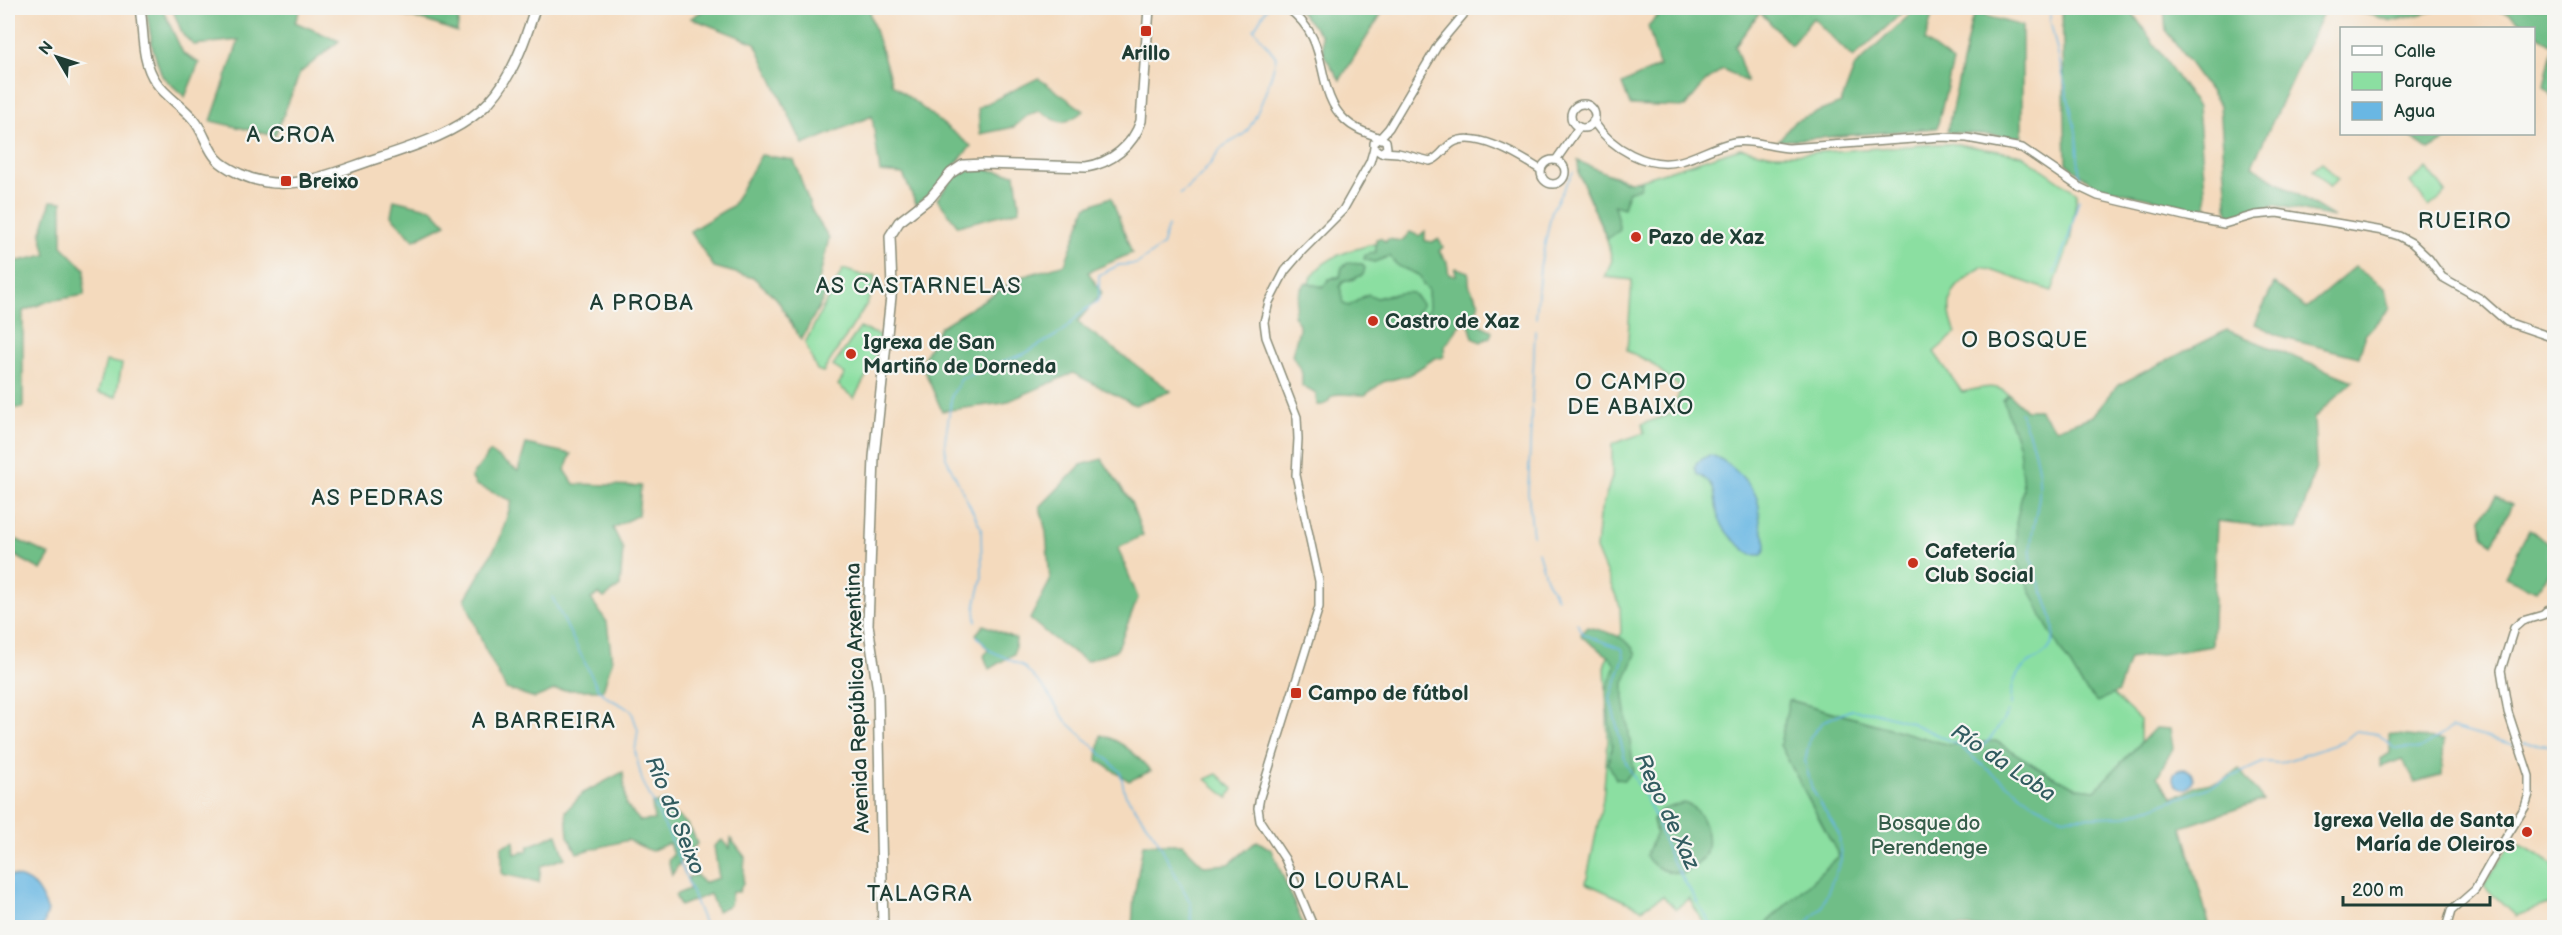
<svg xmlns="http://www.w3.org/2000/svg" width="2562" height="935" font-family="'Balsamiq Sans',sans-serif">
<rect width="100%" height="100%" fill="#f6f6f2"/>
<filter id="ink" filterUnits="userSpaceOnUse"><feTurbulence type="fractalNoise" baseFrequency=".0167" numOctaves="2"/><feDisplacementMap in="SourceGraphic" scale="12" xChannelSelector="R" yChannelSelector="G"/><feConvolveMatrix kernelMatrix="1 2 1 2 8 2 1 2 1" color-interpolation-filters="sRGB"/></filter>
<filter id="wash" filterUnits="userSpaceOnUse"><feTurbulence type="fractalNoise" baseFrequency=".008" numOctaves="4" result="noise"/><feDisplacementMap in="SourceGraphic" scale="24" xChannelSelector="R" yChannelSelector="G"/><feGaussianBlur stdDeviation="1.35" result="paint"/><feColorMatrix in="noise" values="0 0 0 0 0 0 0 0 0 0 0 0 0 0 0 0 0 1.4 0 .05"/><feComposite in="paint" operator="in"/></filter>
<g filter="url(#wash)">
<rect width="100%" height="100%" fill="#f4dabd"/>
<!-- green -->
<g fill="#8bdfa1" stroke="#558e6a" stroke-width="1.5">
<path d="M1938,144H1957L2022,155L2077,193L2070,242L2052,291L1982,267C1953,285 1941,298 1956,333L1934,352L1962,392C1998,384 1999,384 2026,410H2039L2092,675L2140,720V743L2095,790L2078,788L2048,774L1996,741L1949,745L1790,700L1780,745L1839,856L1762,927H1706L1689,898L1676,909L1663,896L1642,909L1586,883L1603,799L1608,740L1605,663L1621,633L1620,606L1596,549L1599,516L1612,477V444L1644,433L1642,424L1671,414L1681,389L1650,362L1627,351L1632,280L1605,277L1612,260L1607,239L1585,189L1606,173L1633,182L1741,148L1768,154H1792Z"/>
<path d="M2322,162L2338,180L2329,187L2313,169Z"/>
<path d="M2427,168L2446,193L2429,207L2410,182Z"/>
<path d="M1377,243L1376,252L1369,253L1367,260L1374,262L1390,256L1398,266L1420,276L1428,289L1429,309L1419,317L1417,312L1422,305L1415,295L1389,294L1377,298L1365,295L1349,307L1342,303L1340,286L1343,282L1355,279L1362,264L1342,267L1340,277H1334L1323,287L1308,284C1320,256 1350,251 1377,243Z"/>
<path d="M843,269L864,276L876,275L868,302L823,372L817,370L805,343Z"/>
<path d="M860,328L883,336V345L854,398L838,385L845,374L833,366Z"/>
<path d="M106,361L122,364L116,397L98,393Z"/>
<path d="M1217,774L1233,789L1228,798L1206,779Z"/>
<path d="M2512,842L2527,848L2554,865V902L2516,916L2484,886Z"/>
</g>
<!-- forest -->
<g fill="#70be87" stroke="#487e5e" stroke-width="1.5">
<path d="M146,8H162L183,53L199,63L185,97L162,76L153,49Z"/>
<path d="M172,8H301L295,22L339,41L300,73L275,136L211,121L239,40L194,45L183,35Z"/>
<path d="M372,8H460L457,32L429,22Z"/>
<path d="M707,8H872L870,14L892,84L971,146L934,190L916,204L903,174L880,172L872,116L803,145L755,43L691,18Z"/>
<path d="M1297,8H1385L1340,80L1324,55L1321,35Z"/>
<path d="M1660,8H1907L1853,58L1813,18L1791,45L1760,12L1735,46L1747,82L1723,69L1706,81L1685,107L1630,105L1622,84L1659,66L1648,26L1662,11Z"/>
<path d="M1917,8H1934L1925,41L1953,62L1937,128L1778,141L1795,121L1841,103L1855,66Z"/>
<path d="M2062,8H2129L2198,107L2207,211L2096,186L2066,163Z"/>
<path d="M2164,8H2325L2252,166L2334,217L2275,205L2228,217L2220,105L2166,31Z"/>
<path d="M2344,8H2446L2392,21Z"/>
<path d="M2487,8H2554V100L2544,86L2553,46L2534,32V28H2529L2509,14Z"/>
<path d="M1975,13L2022,26V137L1947,132L1971,22Z"/>
<path d="M1038,78L1084,111C1061,127 1063,124 1039,111L1028,115L1014,127L980,134L978,108Z"/>
<path d="M2407,134H2452L2446,140L2429,150Z"/>
<path d="M761,155L794,160L812,211L829,238L818,284L827,292L801,340L777,299L754,278L714,267L690,231L732,206Z"/>
<path d="M1578,161L1624,181H1641L1640,188L1628,192L1624,208L1614,205L1620,230L1607,239L1579,174Z"/>
<path d="M975,168L1015,174L1020,210L958,226L937,199L955,175Z"/>
<path d="M1111,197L1132,253L1088,272L1102,293L1077,322L1171,391L1135,405L1073,373L1004,403L942,411L921,363L940,327L1021,277L1065,264L1086,207Z"/>
<path d="M394,200L432,209L446,224L414,240L391,216Z"/>
<path d="M51,201L62,202V246L85,269L84,295L49,301L23,311V408H8V258L19,261L46,255L41,234Z"/>
<path d="M1425,231V241L1434,242L1439,239L1443,247L1439,251L1447,262L1449,275H1456L1455,269L1457,268L1468,272C1470,277 1468,283 1470,287C1476,301 1485,300 1472,317L1473,321L1491,330L1492,332L1490,337L1481,342L1473,338L1467,317C1459,322 1453,338 1445,346L1444,356L1441,358H1435L1409,375L1383,382L1365,395L1338,394L1331,397C1328,404 1324,406 1317,405L1316,394L1302,386V373L1292,355L1299,329V324L1293,315C1298,304 1296,291 1306,283L1323,287L1329,279L1340,277L1342,267L1348,263L1362,264L1365,268L1363,275L1343,282L1340,286L1343,304L1349,306L1368,294L1377,298C1383,296 1406,291 1412,293C1416,295 1419,302 1422,305L1417,312L1419,317L1429,309L1428,289L1423,285L1420,276C1409,269 1395,268 1390,256L1374,262L1364,259L1365,255L1376,252V239L1380,238L1386,242L1388,239C1405,242 1400,242 1410,232L1419,236Z"/>
<path d="M2355,267L2385,288L2390,308L2365,335L2359,357L2284,338L2255,324L2274,284L2306,308Z"/>
<path d="M2227,330L2353,381L2314,418L2316,466L2297,530L2217,521L2212,646L2129,659L2118,692L2097,702L2083,687L2046,625L2017,561L2016,523L2023,489L2019,447L2003,400L2009,394L2026,410H2039L2056,429L2093,416L2118,385Z"/>
<path d="M526,444L571,454L565,470L574,484L641,486L638,515L613,528L623,549L620,586L604,598L599,594L591,599L607,622L612,661L603,690H554L535,698L506,689L484,647L465,599L499,541L512,501L476,485L471,477L490,452L518,471Z"/>
<path d="M1102,459L1131,502L1143,535L1118,548L1138,598L1117,650L1086,661L1051,637L1030,619L1050,581L1046,532L1040,507L1081,465Z"/>
<path d="M2496,497L2512,505L2492,544L2483,535L2481,518Z"/>
<path d="M8,516L15,518L13,538L50,555L41,570L8,552Z"/>
<path d="M2529,529L2554,547V567L2536,591L2505,577Z"/>
<path d="M984,625L1016,639L1014,654L989,669L984,656L988,650L976,634Z"/>
<path d="M1587,627C1606,631 1628,636 1636,654L1624,683V697L1634,770L1624,780L1616,779L1608,763L1612,747L1606,692L1615,665L1611,658L1582,637L1581,634Z"/>
<path d="M1789,700L1949,745L1996,741L2048,774L2078,788L2095,790L2155,728L2170,729L2173,748L2157,777L2173,797L2185,793L2196,786L2222,781L2239,769L2263,800L2182,827L2210,927H1762L1839,856L1780,745Z"/>
<path d="M2389,734L2444,740L2442,775L2415,782L2402,759L2381,767V759L2390,753Z"/>
<path d="M1101,735C1123,741 1136,755 1151,771L1129,781L1097,760Z"/>
<path d="M623,772L626,805L640,821L654,820L652,804L665,801L667,811C683,817 692,827 697,844L684,856L672,875L668,860L673,855L669,843L651,851L628,840L577,853L568,836L566,811L583,793Z"/>
<path d="M1683,803C1703,807 1712,837 1705,855C1701,864 1691,868 1683,874C1667,872 1655,870 1646,856L1656,833L1653,820L1661,810Z"/>
<path d="M557,834L565,858L541,866L539,882L502,874V846L514,841L515,854L527,851L529,846Z"/>
<path d="M731,839L745,857L743,883L739,892H732L730,905L717,911L710,894L680,906L675,895L689,889L688,877L697,875L703,883L719,878L714,846L722,840L730,849Z"/>
<path d="M1257,841L1272,850L1304,927H1132L1134,897L1143,844H1182L1204,866L1229,864Z"/>
</g>
<!-- water -->
<g fill="#69b7e3" stroke="#447a8c" stroke-width="1.5">
<path d="M1709,455C1725,457 1755,486 1758,502C1761,511 1758,521 1762,530C1765,539 1769,545 1762,555H1751C1740,545 1727,537 1721,523C1710,503 1724,487 1697,474L1695,468L1696,463Z"/>
<circle cx="2183" cy="779" r="10"/>
<path d="M8,875C33,878 39,889 48,911L43,927H8Z"/>
</g>
<g fill="none" stroke-linecap="round" stroke-linejoin="round">
<!-- stream -->
<g stroke="#69b7e3" stroke-width="1.5">
<path d="M2050,8V20L2076,132L2080,181"/>
<path d="M1180,194C1194,184 1209,167 1218,153C1223,143 1236,141 1244,134C1256,123 1273,74 1276,57L1254,29L1267,8"/>
<path d="M2054,274L2069,236L2079,199"/>
<path d="M1536,318L1540,267L1552,210L1573,172"/>
<path d="M1533,536L1528,492L1535,330"/>
<path d="M1538,552L1546,579L1557,598"/>
<path d="M552,597L598,689L608,698L631,710L638,730L635,751L642,780L670,837L706,928"/>
<path d="M976,621L975,608L982,578L981,528L946,458L945,441L952,395L961,379L990,366L1024,354L1062,332L1083,311L1096,303L1099,298V275L1119,265L1137,264L1162,246L1168,226"/>
<path d="M1577,623L1583,634L1622,649L1624,657L1610,698L1626,763L1651,808L1671,859L1713,928"/>
<path d="M977,636L989,650L1023,666L1044,688L1066,721L1120,771L1125,794L1157,839L1191,904V928"/>
<path d="M2011,705C2010,653 2046,667 2053,640C2059,617 2034,580 2031,556C2029,535 2037,516 2039,496C2041,466 2032,439 2020,412"/>
<path d="M2523,743L2554,746"/>
<path d="M1971,753C1989,745 1998,729 2008,712"/>
<path d="M1802,928L1821,908L1841,860L1839,834L1812,789L1805,762L1810,737L1824,721L1851,710L1874,712L1909,722L1957,744L1993,774L2036,805L2063,818L2126,816L2205,789L2264,762L2280,763L2343,742L2356,731L2378,734L2394,748L2420,749L2451,728L2515,745"/>
</g>
</g>
</g>
<g filter="url(#ink)">
<g fill="none" stroke-linecap="round" stroke-linejoin="round">
<!-- minor casing -->
<g stroke="#8a8c78" stroke-width="10">
<g id="minor">
<path d="M1287,8C1334,41 1312,89 1345,120C1359,133 1372,133 1386,141L1387,148L1381,153L1374,148V143L1379,139"/>
<circle cx="1583" cy="116" r="12"/>
<path d="M1593,121C1611,148 1648,170 1681,161C1699,156 1715,146 1734,142C1750,139 1772,147 1789,148L1941,137L1967,138L2022,148L2079,187L2098,196L2188,217L2224,224L2255,215L2277,213L2383,231L2399,236L2412,243L2429,259L2442,277L2481,299L2507,322L2554,338"/>
<path d="M1380,138L1389,128L1438,45L1469,8"/>
<path d="M1382,152L1398,153L1430,161C1440,158 1443,149 1452,143C1475,129 1521,157 1541,170"/>
<circle cx="1553" cy="172" r="12"/>
<path d="M1556,160L1579,127"/>
<path d="M1314,928L1285,859L1260,821L1258,808L1260,797L1319,607V581L1296,475L1298,439L1297,417L1266,337L1264,322L1269,302L1285,271L1302,251L1343,210L1370,162L1374,148"/>
<path d="M2446,928L2451,911L2475,890L2492,860L2525,807L2529,794V776L2508,712L2501,670L2514,628L2522,621L2543,615L2554,605"/>
</g>
</g>
<!-- major casing -->
<g stroke="#8a8c78" stroke-width="12">
<g id="major">
<path d="M140,8C144,32 141,61 156,82C166,97 183,106 194,120C204,132 207,148 217,159C223,166 232,170 240,174C287,196 329,174 375,159C474,127 504,111 535,8"/>
<path d="M883,928L878,691L868,625L874,457L892,287L890,236L899,222L931,197L951,173L963,165L984,164L1086,167C1111,163 1133,146 1141,121L1149,8"/>
</g>
</g>
<!-- minor -->
<use href="#minor" stroke="#fff" stroke-width="7"/>
<!-- major -->
<use href="#major" stroke="#fff" stroke-width="9"/>
</g>
</g>
<!-- markers -->
<g fill="#c8321e" stroke="#f6f6f2" stroke-width="2">
<rect x="1140" y="25" width="12" height="12" rx="3"/>
<rect x="280" y="175" width="12" height="12" rx="3"/>
<circle cx="1636" cy="237" r="6"/>
<circle cx="1373" cy="321" r="6"/>
<circle cx="851" cy="354" r="6"/>
<circle cx="1913" cy="563" r="6"/>
<rect x="1290" y="687" width="12" height="12" rx="3"/>
<circle cx="2527" cy="832" r="6"/>
</g>
<g text-anchor="middle" stroke-width="4.5" stroke-linejoin="round" paint-order="stroke">
<!-- poi labels -->
<g font-size="21" font-weight="bold" fill="#1f3d34" stroke="#f6f6f2" text-anchor="start">
<text x="1146" y="60" text-anchor="middle">Arillo</text>
<text x="298" y="188">Breixo</text>
<text x="1648" y="244">Pazo de Xaz</text>
<text x="1385" y="328">Castro de Xaz</text>
<text x="863" y="349">Igrexa de San<tspan x="863" dy="24">Martiño de Dorneda</tspan></text>
<text x="1925" y="558">Cafetería<tspan x="1925" dy="24">Club Social</tspan></text>
<text x="1308" y="700">Campo de fútbol</text>
<text x="2515" y="827" text-anchor="end">Igrexa Vella de Santa<tspan x="2515" dy="24">María de Oleiros</tspan></text>
</g>
<!-- street labels -->
<g font-size="21" fill="#1f3d34" stroke="#f6f6f2">
<text transform="translate(857 698) rotate(-92)" y="7">Avenida República Arxentina</text>
</g>
<!-- park labels -->
<g font-size="21" fill="#355d4a" stroke="#f6f6f2">
<text x="1929" y="830">Bosque do<tspan x="1929" dy="24">Perendenge</tspan></text>
</g>
<!-- neighbourhood labels -->
<g font-size="22" letter-spacing="1.5" fill="#1f3d34" stroke="#f6f6f2">
<text x="291" y="142">A CROA</text>
<text x="2465" y="228">RUEIRO</text>
<text x="919" y="293">AS CASTARNELAS</text>
<text x="642" y="310">A PROBA</text>
<text x="2025" y="347">O BOSQUE</text>
<text x="1631" y="389">O CAMPO<tspan x="1631" dy="25">DE ABAIXO</tspan></text>
<text x="378" y="505">AS PEDRAS</text>
<text x="544" y="728">A BARREIRA</text>
<text x="1349" y="888">O LOURAL</text>
<text x="920" y="901">TALAGRA</text>
</g>
<!-- water labels -->
<g font-size="22" font-style="italic" fill="#325c60" stroke="#f6f6f2">
<text transform="translate(2004 762) rotate(34)" y="8">Río da Loba</text>
<text transform="translate(1668 811) rotate(65)" y="8">Rego de Xaz</text>
<text transform="translate(676 815) rotate(68)" y="8">Río do Seixo</text>
</g>
</g>
<!-- margin -->
<rect width="2562" height="935" fill="none" stroke="#f6f6f2" stroke-width="30"/>
<!-- legend -->
<rect x="2340" y="27" width="195" height="108" fill="#f6f6f2" stroke="#a0aca6" stroke-width="1.5"/>
<rect x="2352" y="46" width="30" height="9" fill="#ffffff" stroke="#a0aca6" stroke-width="1.5"/>
<text x="2394" y="57" font-size="18" fill="#1f3d34">Calle</text>
<rect x="2352" y="72" width="30" height="18" fill="#8bdfa1" stroke="#a0aca6" stroke-width="1.5"/>
<text x="2394" y="87" font-size="18" fill="#1f3d34">Parque</text>
<rect x="2352" y="102" width="30" height="18" fill="#69b7e3" stroke="#a0aca6" stroke-width="1.5"/>
<text x="2394" y="117" font-size="18" fill="#1f3d34">Agua</text>
<!-- north arrow -->
<g transform="translate(57 57) rotate(309)" stroke="#f6f6f2" stroke-width="4.5" paint-order="stroke">
<path d="M0-4.5L10 22L0 15L-10 22Z" fill="#1f3d34"/>
<text y="-9" font-size="16" font-weight="bold" text-anchor="middle" fill="#1f3d34">N</text>
</g>
<!-- scale -->
<path d="M2343 896v9h147v-9" fill="none" stroke="#1f3d34" stroke-width="3"/>
<text x="2352" y="896" font-size="18" fill="#1f3d34" stroke="#f6f6f2" stroke-width="4.5" paint-order="stroke">200 m</text>
</svg>
